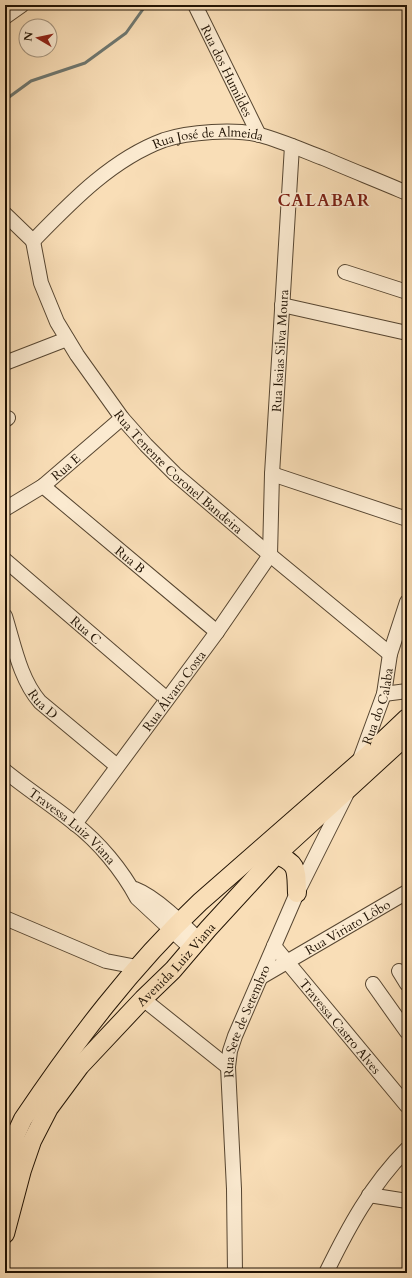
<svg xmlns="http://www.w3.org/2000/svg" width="412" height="1278" font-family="Cardo,serif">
<rect width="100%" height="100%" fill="#f9deb7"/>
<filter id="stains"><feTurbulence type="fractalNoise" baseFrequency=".005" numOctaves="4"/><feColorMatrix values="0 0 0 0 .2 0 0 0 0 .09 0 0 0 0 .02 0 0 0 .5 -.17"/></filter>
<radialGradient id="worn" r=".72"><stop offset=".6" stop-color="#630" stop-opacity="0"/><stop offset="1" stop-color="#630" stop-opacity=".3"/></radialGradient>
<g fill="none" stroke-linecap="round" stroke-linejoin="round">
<!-- stream -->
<path stroke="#6e7770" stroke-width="3" d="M5,100L31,81L85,63L126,33L146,5"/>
<!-- minor casing -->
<g stroke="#574631" stroke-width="16">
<g id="minor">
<path id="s1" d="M195,5L259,135"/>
<path d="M5,17L22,5"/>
<path d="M5,214L33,241"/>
<path id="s2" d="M33,241L41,283L57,322L77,355L122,418L146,445L175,474L270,555L390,654"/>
<path id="s3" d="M33,241C71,202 112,159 164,140C179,135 196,133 212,132C228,131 244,131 260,135C282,141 302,150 323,158C351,170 379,181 407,193"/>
<path d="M345,272L407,292"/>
<path d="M282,305L407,333"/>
<path d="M5,363L67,339"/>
<path d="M5,420L8,418"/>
<path d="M272,474L407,519"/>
<path id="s4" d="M43,486L217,632"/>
<path id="s5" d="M5,509L43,486L122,418"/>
<path id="s6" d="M5,560L167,699"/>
<path id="s7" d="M5,616C14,645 20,679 40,702L117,766"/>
<path d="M384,694L407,691"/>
<path id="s8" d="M359,762L384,694L390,654L407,602"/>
<path id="s9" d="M5,771C27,789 52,805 74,823C99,842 122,870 137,898L192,949"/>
<path id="s10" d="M75,824L217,632L270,555L272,474L292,146"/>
<path d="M135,889C156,897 183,924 199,940"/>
<path d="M5,918L106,961L137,967"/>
<path id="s11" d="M274,946L407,1106"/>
<path d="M399,971L407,984"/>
<path id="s12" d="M261,977L407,892"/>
<path d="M373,984L407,1032"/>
<path d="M143,999L228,1067"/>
<path d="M369,1195L407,1201"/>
<path id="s13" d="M235,1273L234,1189L228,1067L230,1051L235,1036L297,893L346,795"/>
<path d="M326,1273C348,1228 371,1185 407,1149"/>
</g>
</g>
<!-- major casing -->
<g stroke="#211304" stroke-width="20">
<g id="major">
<path d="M276,855C299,863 296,871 297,893"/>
<path d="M5,1178L16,1134L23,1119C75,1042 131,967 200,902L368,755L407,718"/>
<path id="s14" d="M5,1234L22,1170L32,1141L49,1108L80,1066L143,999L173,970L208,929L276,855L407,735"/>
</g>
</g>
<!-- minor -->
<use href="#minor" stroke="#fbead0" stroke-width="14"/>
<!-- major -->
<use href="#major" stroke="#f9deb7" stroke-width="18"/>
</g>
<g text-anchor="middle" stroke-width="3" stroke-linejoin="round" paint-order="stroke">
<!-- street labels -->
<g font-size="13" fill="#211304" stroke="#fbead0">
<text dy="5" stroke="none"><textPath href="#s1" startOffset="73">Rua dos Humildes</textPath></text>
<text dy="5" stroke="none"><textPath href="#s3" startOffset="211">Rua José de Almeida</textPath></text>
<text dy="5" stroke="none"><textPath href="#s10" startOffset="537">Rua Isaias Silva Moura</textPath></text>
<text dy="5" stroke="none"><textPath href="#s5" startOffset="74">Rua E</textPath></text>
<text dy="5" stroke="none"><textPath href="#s2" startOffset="279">Rua Tenente Coronel Bandeira</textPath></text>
<text dy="5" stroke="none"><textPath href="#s4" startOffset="114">Rua B</textPath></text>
<text dy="5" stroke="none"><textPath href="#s6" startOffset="107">Rua C</textPath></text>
<text dy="5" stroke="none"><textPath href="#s10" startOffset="166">Rua Álvaro Costa</textPath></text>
<text dy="5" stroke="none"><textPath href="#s7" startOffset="97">Rua D</textPath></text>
<text dy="5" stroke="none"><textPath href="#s8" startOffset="59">Rua do Calaba</textPath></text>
<text dy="5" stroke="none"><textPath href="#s9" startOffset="87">Travessa Luiz Viana</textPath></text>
<text dy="5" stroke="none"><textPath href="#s12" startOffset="100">Rua Viriato Lôbo</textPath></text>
<text dy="5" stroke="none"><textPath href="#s14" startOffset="326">Avenida Luiz Viana</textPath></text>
<text dy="5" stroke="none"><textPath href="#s13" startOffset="255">Rua Sete de Setembro</textPath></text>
<text dy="5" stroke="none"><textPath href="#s11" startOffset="104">Travessa Castro Alves</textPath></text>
</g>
<!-- district labels -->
<g font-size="17" font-weight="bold" letter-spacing="1" fill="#7a1f14" stroke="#fbead0">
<text x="324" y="206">CALABAR</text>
</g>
</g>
<!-- margin -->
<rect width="412" height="1278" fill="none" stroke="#f9deb7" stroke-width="20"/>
<rect x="6" y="6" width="400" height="1266" fill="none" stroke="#211304" stroke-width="2"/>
<rect x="10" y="10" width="392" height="1258" fill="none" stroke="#211304"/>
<!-- north arrow -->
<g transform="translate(38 38) rotate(279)"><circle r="19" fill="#fbead0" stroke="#a4947e"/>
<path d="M0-3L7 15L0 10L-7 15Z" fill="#8f2418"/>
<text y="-6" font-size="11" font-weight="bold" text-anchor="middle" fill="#211304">N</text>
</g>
<rect width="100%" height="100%" filter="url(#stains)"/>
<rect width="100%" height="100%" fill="url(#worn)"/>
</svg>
